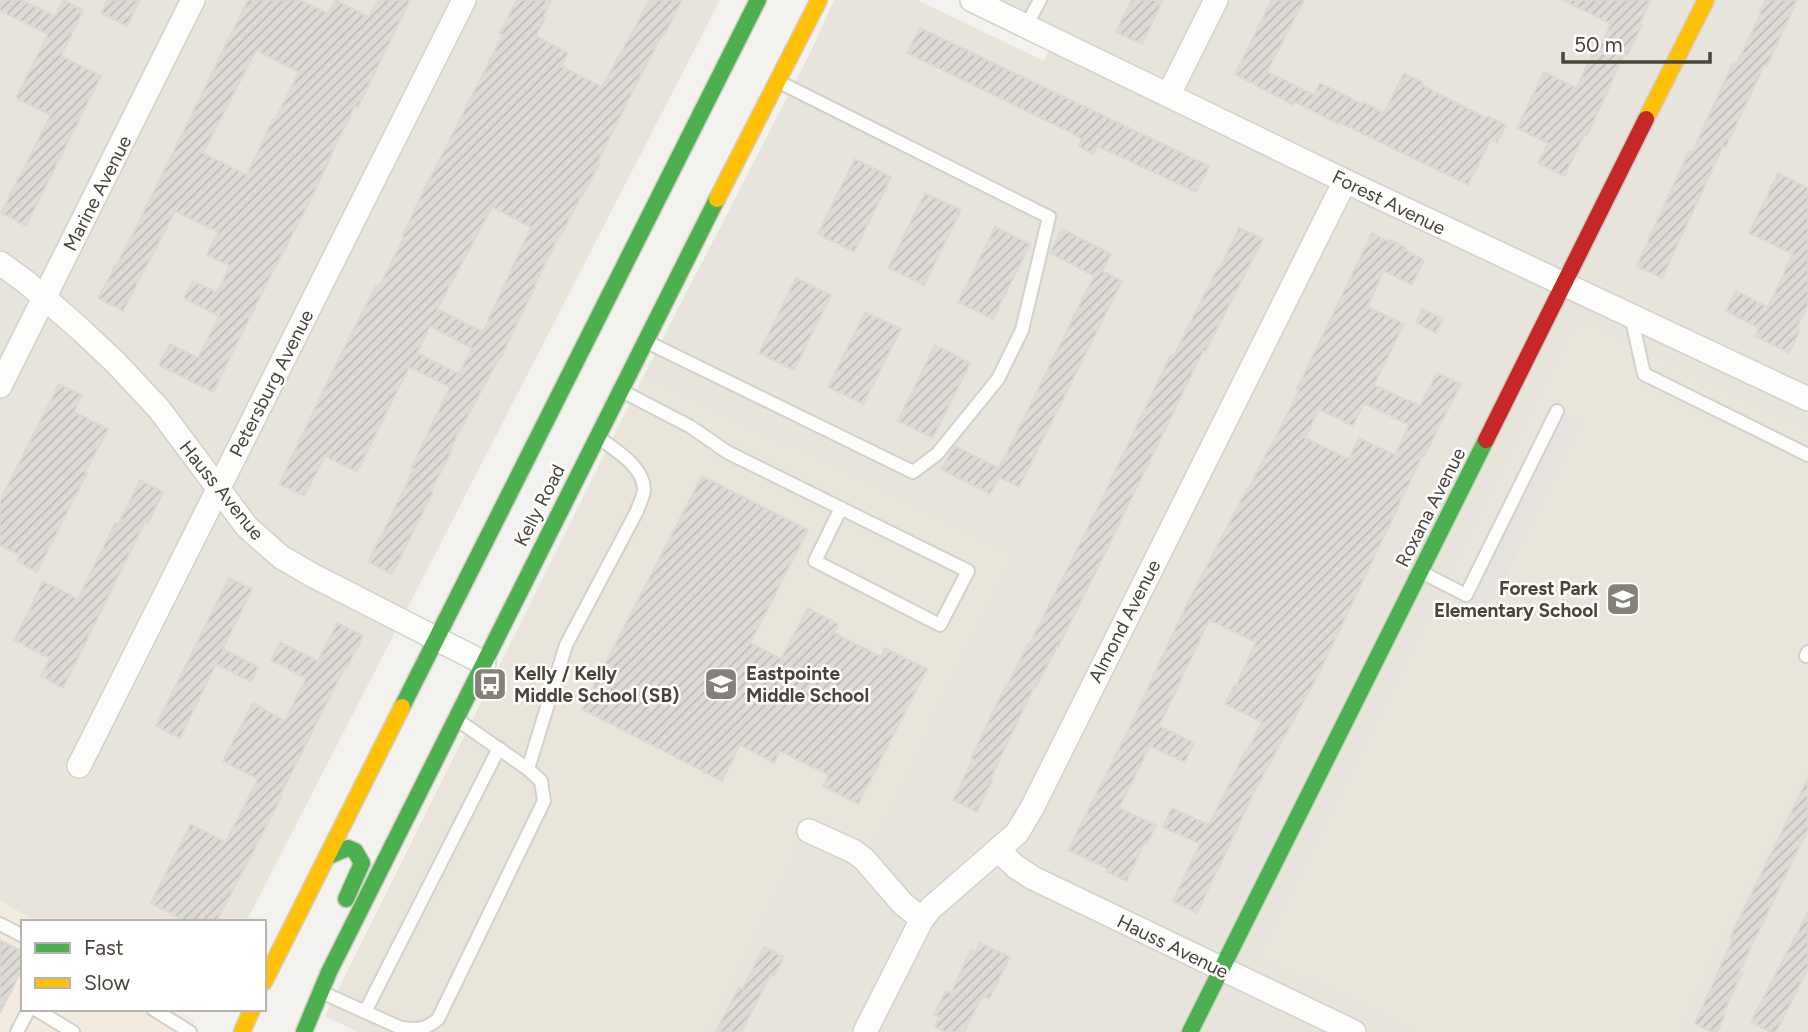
<svg xmlns="http://www.w3.org/2000/svg" width="1808" height="1032" font-family="Figtree,sans-serif">
<defs>
<pattern id="building-hatch" width="6" height="6" patternUnits="userSpaceOnUse" patternTransform="scale(1.75)"><rect width="6" height="6" fill="#dedbd6"/><path d="M-1 1l2-2M0 6l6-6M5 7l2-2" fill="none" stroke="#c0bdb8"/></pattern>
</defs>
<rect width="100%" height="100%" fill="#f4f2ee"/>
<!-- residential -->
<g fill="#e7e4dc">
<path d="M0,0H720L246,922H36L0,900Z"/>
<path d="M834,0H917L1044,61L1060,29L998,0H1808V1032H707L813,814L872,844L644,375L811,51Z"/>
</g>
<!-- commercial -->
<path fill="#f3ebdf" d="M0,900L36,922H23V1009H177L195,1021L190,1032H0Z"/>
<!-- education -->
<g fill="#eae5da">
<path d="M1579,319L1808,430V769L1678,1032H1418L1260,957Z"/>
<path d="M644,375L1015,554L873,844L813,815L707,1032H358L325,1016Z"/>
</g>
<!-- parking -->
<path fill="#e6e3df" d="M1557,411L1581,422L1490,607L1466,595Z"/>
<!-- building -->
<g fill="url(#building-hatch)" stroke="#dcd9d4" stroke-width="2" fill-rule="evenodd">
<path d="M0,0H22L56,16L63,0L83,10L61,56L101,76L26,226L1,213L51,115L16,98L48,34L0,11Z"/>
<path d="M108,0H140L127,26L101,13Z"/>
<path d="M248,0H300L329,14L335,0L369,17L378,0H410L358,107L355,106L330,156H331L312,197L275,267L213,392L159,365L170,344L198,358L219,316L184,298L193,281L217,293L230,266L207,255L218,232L175,211L123,311L98,298L136,228ZM256,50L299,72L275,120L273,119L247,175L203,153Z"/>
<path d="M517,0H551L543,17L545,18L536,36L568,53L561,66L602,87L650,0H682L665,34L663,33L643,72H642L597,163L599,164L583,195L582,194L561,235L560,234L535,284H536L501,357L500,356L450,449L452,450L431,491L433,492L392,574L368,562L414,469L411,468L450,387L409,367L357,472L325,456L304,496L279,484L340,356L376,286L379,287L404,238L402,237L421,196L503,35L499,33ZM492,207L531,227L483,332L437,309ZM430,326L472,348L459,374L417,353Z"/>
<path d="M1132,0H1163L1142,44L1116,32Z"/>
<path d="M1272,0H1304L1267,72L1314,95L1320,83L1362,104L1363,102L1384,113L1404,73L1422,82L1421,85L1486,118L1488,116L1506,125L1497,143L1491,139L1468,185L1339,122L1338,124L1295,102L1293,105L1235,74Z"/>
<path d="M1563,0H1651L1640,23L1642,25L1627,55L1624,54L1587,136L1584,135L1564,176L1538,163L1548,143L1517,128L1544,72L1576,88L1594,52L1597,53L1611,24Z"/>
<path d="M1766,0H1797L1767,66L1764,65L1726,147L1723,146L1662,278L1637,266L1689,151L1692,153L1733,63L1736,65L1761,14L1759,13Z"/>
<path d="M920,28L1209,166L1196,192L1097,146L1093,154L1079,146L1082,139L1076,135L907,53Z"/>
<path d="M855,159L891,177L854,252L818,234Z"/>
<path d="M1778,173L1808,188V304L1796,329L1800,330L1789,353L1755,336L1759,328L1726,311L1736,291L1768,307L1793,254L1749,233Z"/>
<path d="M925,193L961,210L924,285L888,268Z"/>
<path d="M995,227L1030,244L993,319L958,302Z"/>
<path d="M1239,228L1263,239L1205,352L1203,351L1099,565L1058,647L1057,646L1036,687L1034,686L990,780L992,781L977,812L953,800L973,759L971,758L1006,685L1007,686L1028,644L1029,645L1091,522L1170,356L1173,357L1218,267L1220,268Z"/>
<path d="M1062,229L1111,254L1102,271L1122,281L1019,487L999,477L990,494L941,469L955,446L999,468L1052,361L1094,276L1050,253Z"/>
<path d="M1372,233L1389,242L1390,240L1406,248L1405,250L1424,260L1412,285L1384,271L1367,307L1404,324L1374,385L1420,406L1437,373L1461,384L1424,456H1422L1320,671L1254,792L1197,913L1173,901L1200,844L1163,827L1172,808L1209,825L1246,750H1248L1262,722L1225,704L1234,685L1236,686L1256,642L1209,620L1159,726L1194,743L1185,762L1150,746L1119,808L1156,825L1147,844L1144,843L1127,881L1107,872L1108,869L1068,850L1130,727L1183,612L1247,489L1248,490L1269,448L1270,449L1299,390L1297,389ZM1364,403L1409,425L1395,455L1359,438L1349,459L1305,438L1319,409L1353,426Z"/>
<path d="M796,278L831,295L794,370L759,353Z"/>
<path d="M1422,309L1443,319L1436,333L1416,323Z"/>
<path d="M865,312L901,329L863,404L828,387Z"/>
<path d="M935,345L970,363L933,438L898,421Z"/>
<path d="M59,384L82,395L74,412L108,429L85,472L87,473L37,572L17,561L20,555L0,545V501Z"/>
<path d="M702,476L808,530L750,643L781,659L808,608L838,624L834,633L881,657L885,648L927,669L858,804L823,786L829,775L780,751L774,763L740,745L722,781L582,709Z"/>
<path d="M140,480L163,492L148,523L145,522L63,688L41,676L50,658L14,640L35,600L34,599L43,581L78,599L115,523L118,525Z"/>
<path d="M229,578L252,589L223,649L258,667L251,682L216,664L180,738L156,726Z"/>
<path d="M337,623L363,636L347,667H345L280,795L282,796L216,922H187L151,903L191,824L226,842L258,779L223,761L253,703L285,721L306,678L271,660L280,642L318,661Z"/>
<path d="M1808,778V829L1739,972L1742,973L1723,1013L1725,1015L1717,1032H1712L1695,1024L1733,939L1730,938Z"/>
<path d="M1808,912V968L1776,1032H1770L1751,1022Z"/>
<path d="M0,940L23,952V967L0,1013Z"/>
<path d="M980,943L1010,957L989,999L982,996L964,1032H945L935,1027L940,1017L934,1014L946,991L951,993L971,950L975,952Z"/>
<path d="M764,947L784,957L774,976L771,974L741,1032H716L739,987L743,989Z"/>
</g>
<g fill="none" stroke-linecap="round" stroke-linejoin="round">
<!-- lane casing -->
<g stroke="#d2d0cb" stroke-width="16">
<g id="lane">
<path d="M1026,26L1040,0"/>
<path d="M1631,316L1644,374L1808,455"/>
<path d="M645,341L913,472L937,454L998,379L1022,330L1049,217L779,82"/>
<path d="M620,390L691,427L727,452L968,571L940,625L815,561L841,508"/>
<path d="M1421,572L1466,595L1557,411"/>
<path d="M1806,656L1808,652"/>
<path d="M528,769L566,645L637,511C639,504 644,496 644,489C643,465 614,450 597,436"/>
<path d="M0,924L23,936"/>
<path d="M321,992L401,1028C418,1030 425,1030 438,1019L544,801L541,781L528,769L456,719"/>
<path d="M35,1009L73,1032"/>
<path d="M153,1009L190,1032"/>
<path d="M365,1012L499,748"/>
<path d="M17,1032L29,1009"/>
</g>
</g>
<!-- street casing -->
<g stroke="#d2d0cb" stroke-width="26">
<g id="street">
<path d="M972,0L1345,181L1808,399"/>
<path d="M1169,94L1216,0"/>
<path d="M0,263L26,282L80,329L116,363L159,409L247,527L281,557L312,575L484,663"/>
<path d="M0,386L193,0"/>
<path d="M79,766L464,0"/>
<path d="M809,831L853,851L864,859L903,904L922,919"/>
<path d="M998,850L1016,867L1033,878L1354,1032"/>
<path d="M865,1032L922,919L931,908L1017,833L1032,808L1345,181"/>
</g>
</g>
<!-- fast casing -->
<g stroke="#d3cfc5" stroke-width="19">
<g id="fast">
<path d="M402,707L758,0"/>
<path d="M327,857L348,848L355,851L362,863L346,899"/>
<path d="M304,1032L329,972L717,199"/>
<path d="M1190,1032L1486,440"/>
</g>
</g>
<!-- slow casing -->
<g stroke="#d3cfc5" stroke-width="19">
<g id="slow">
<path d="M1646,119L1706,0"/>
<path d="M717,199L819,0"/>
<path d="M264,982L402,707"/>
<path d="M242,1032L252,1009"/>
</g>
</g>
<!-- jam casing -->
<g stroke="#d3cfc5" stroke-width="19">
<path id="jam" d="M1486,440L1646,119"/>
</g>
<!-- lane -->
<use href="#lane" stroke="#fdfdfc" stroke-width="12"/>
<!-- street -->
<use href="#street" stroke="#fdfdfc" stroke-width="23"/>
<!-- fast -->
<use href="#fast" stroke="#4caf50" stroke-width="16"/>
<!-- slow -->
<use href="#slow" stroke="#ffc107" stroke-width="16"/>
<!-- jam -->
<use href="#jam" stroke="#c62828" stroke-width="16"/>
</g>
<!-- icons -->
<defs>
<g id="school-square" transform="scale(1.75)"><rect x="-9" y="-9" width="18" height="18" rx="4" fill="#868178" stroke="#fff"/><path d="M0-5L7-2L0 1L-7-2ZM-4 1L0 2.5L4 1V4Q0 6-4 4Z" fill="#fff"/></g>
<g id="bus-square" transform="scale(1.75)"><rect x="-9" y="-9" width="18" height="18" rx="4" fill="#868178" stroke="#fff"/><path d="M-5-6H5V4H4V6H2V4H-2V6H-4V4H-5ZM-3.5-4V0h7V-4ZM-3.5 1.2v1.5H-2V1.2ZM2 1.2v1.5H3.5V1.2Z" fill="#fff"/></g>
</defs>
<g fill-rule="evenodd">
<use href="#school-square" x="1623" y="599"/>
<use href="#bus-square" x="490" y="684"/>
<use href="#school-square" x="721" y="684"/>
</g>
<g text-anchor="middle" stroke-width="5" stroke-linejoin="round" paint-order="stroke">
<!-- street labels -->
<g font-size="19" fill="#4b4439" stroke="#fff">
<text transform="translate(97 193) rotate(-63)" y="7">Marine Avenue</text>
<text transform="translate(1389 202) rotate(26)" y="7">Forest Avenue</text>
<text transform="translate(271 383) rotate(-63)" y="7">Petersburg Avenue</text>
<text transform="translate(222 490) rotate(51)" y="7">Hauss Avenue</text>
<text transform="translate(539 505) rotate(-63)" y="7">Kelly Road</text>
<text transform="translate(1430 507) rotate(-63)" y="7">Roxana Avenue</text>
<text transform="translate(1124 621) rotate(-63)" y="7">Almond Avenue</text>
<text transform="translate(1173 946) rotate(26)" y="7">Hauss Avenue</text>
</g>
<!-- poi labels -->
<g font-size="19" font-weight="bold" fill="#4b4439" stroke="#fff" text-anchor="start">
<text x="1598" y="595" text-anchor="end">Forest Park<tspan x="1598" dy="22">Elementary School</tspan></text>
<text x="514" y="680">Kelly / Kelly<tspan x="514" dy="22">Middle School (SB)</tspan></text>
<text x="746" y="680">Eastpointe<tspan x="746" dy="22">Middle School</tspan></text>
</g>
</g>
<!-- legend -->
<rect x="21" y="920" width="245" height="91" fill="#ffffff" stroke="#b7b4b0" stroke-width="2"/>
<rect x="35" y="943" width="35" height="10" fill="#4caf50" stroke="#b7b4b0" stroke-width="2"/>
<text x="84" y="955" font-size="21" fill="#4b4439">Fast</text>
<rect x="35" y="978" width="35" height="10" fill="#ffc107" stroke="#b7b4b0" stroke-width="2"/>
<text x="84" y="990" font-size="21" fill="#4b4439">Slow</text>
<!-- scale -->
<path d="M1563 52v10h147v-10" fill="none" stroke="#4b4439" stroke-width="3.5"/>
<text x="1574" y="52" font-size="21" fill="#4b4439" stroke="#ffffff" stroke-width="5" paint-order="stroke">50 m</text>
</svg>
